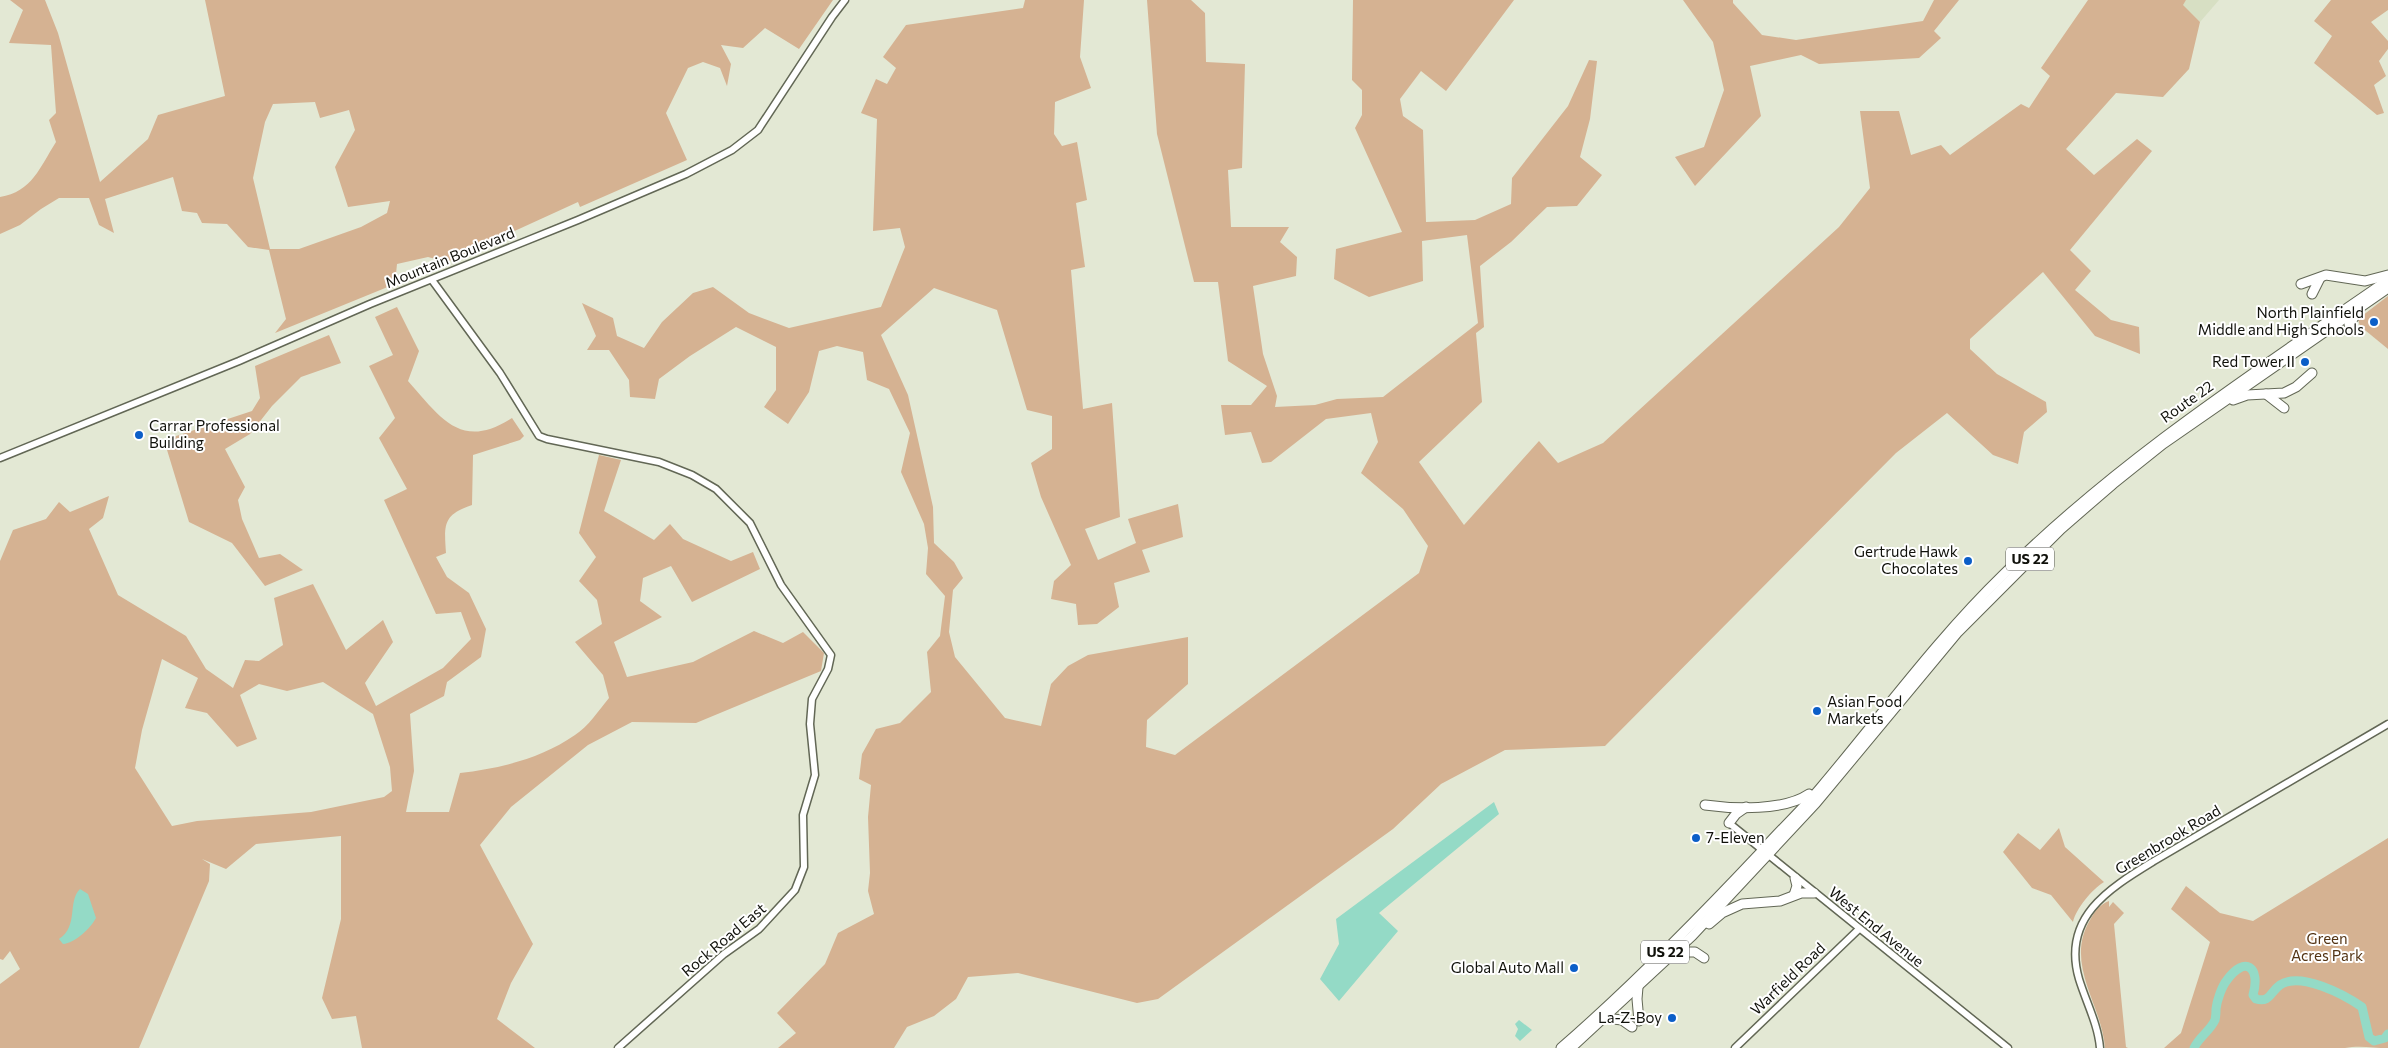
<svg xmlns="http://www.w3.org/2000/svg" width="2388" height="1048" font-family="Commissioner,sans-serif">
<rect width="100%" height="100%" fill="#e3e8d4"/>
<!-- built -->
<path fill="#d7dfc3" d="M2186,0H2219L2200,22L2182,5Z"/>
<!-- green -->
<g fill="#d5b292" fill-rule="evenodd">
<path d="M10,0H45L58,33L100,182L148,139L158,115L225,96L205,0H833L799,49L765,28L743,48L721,45L731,64L727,86L720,68L703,62L688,68L666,113L687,160L580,207L578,202L447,262L428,257L397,264L395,284L275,333L286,319L269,250L248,247L227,224L202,223L197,213L182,211L173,177L105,199L114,233L99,225L89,198H59L41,209L20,225L0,234V197C32,192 40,167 56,142L49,120L56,113L51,45L9,43L23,10ZM315,102L320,118L349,110L355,130L335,167L348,207L390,201L387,213L361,227L299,249H270L253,178L265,122L273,104Z"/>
<path d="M1025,0H1084L1080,57L1091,88L1055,102L1054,134L1062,146L1077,142L1087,200L1076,203L1085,267L1071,270L1083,409L1112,403L1120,517L1085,529L1098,560L1136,543L1128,519L1178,504L1183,537L1142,550L1150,572L1114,583L1119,607L1097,624L1078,625L1076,604L1051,599L1054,581L1071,565L1041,497L1031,463L1052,449V416L1027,410L997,310L934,288L881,335L908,395L933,507L934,543L954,562L963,578L953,590L949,632L955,657L1005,718L1041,726L1051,684L1068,666L1088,655L1188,637V684L1147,720L1146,747L1175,755L1419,573L1428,546L1403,509L1361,473L1378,442L1371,413L1326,419L1271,462L1262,463L1251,432L1225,435L1221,405H1251L1267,386L1228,361L1218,282H1194L1157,134L1147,0H1191L1205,13L1206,62L1245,64L1242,168L1228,170L1231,227H1289L1280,242L1297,257L1296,276L1253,286L1263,354L1277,396L1275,407L1315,405L1337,399L1383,397L1478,323L1467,235L1422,241L1423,281L1369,297L1334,279L1336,249L1402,232L1355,128L1362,115V90L1352,80L1353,0H1514L1446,91L1421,71L1400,99L1403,116L1423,130L1426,222L1475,220L1511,204L1512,178L1568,106L1589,60L1597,61L1590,119L1580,157L1602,175L1577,206L1547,207L1511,242L1480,266L1484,327L1476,333L1482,402L1419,462L1464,525L1539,441L1558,463L1603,443L1839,227L1870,188L1860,111H1899L1911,155L1941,145L1950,155L2021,104L2029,108L2050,76L2041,68L2088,0H2186L2183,5L2200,22L2189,69L2163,97L2116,93L2066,149L2094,175L2137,139L2152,151L2070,250L2091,271L2075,290L2111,320L2139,327L2140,354L2095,336L2043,272L1970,339V349L1997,374L2046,402L2047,412L2024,432L2018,464L1993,455L1947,413L1896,453L1605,746L1505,750L1441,784L1393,829L1158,999L1137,1003L1018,973L968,977L956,999L934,1016L907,1027L894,1048H778L796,1033L777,1013L825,964L838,933L874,914L868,891L870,873L868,817L871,785L859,779L862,754L876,729L900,723L931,692L927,652L940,636L945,596L926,574L928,548L924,524L901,472L910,433L889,389L867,380L863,352L837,346L819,351L809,392L788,424L764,407L776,390V347L736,327L690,356L659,379L655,399L630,397L629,380L609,350H587L596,336L582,303L613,318L617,336L644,348L662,322L693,293L713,287L749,313L789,328L881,307L905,247L900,228L873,231L877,119L861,113L876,79L887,84L896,68L883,57L906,25L1023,8Z"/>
<path d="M1683,0H1733V3L1762,35L1796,40L1923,21L1934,0H1959L1934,31L1941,38L1919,58L1819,64L1801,55L1750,66L1761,116L1695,186L1675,157L1704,147L1724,90L1713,42Z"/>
<path d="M2331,0H2388V10L2371,22L2388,41V49L2379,61L2386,76L2374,85L2384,113L2377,115L2314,63L2332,36L2314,21Z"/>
<path d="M2388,296V349L2360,326L2358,319Z"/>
<path d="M397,307L419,351L408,381C441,418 461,451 512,418L524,436L520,440L473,455L472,505C443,515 444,524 446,553L436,557L447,577L469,593L486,629L481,657L447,682L444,696L410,714L414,771L406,812H449L460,773C501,768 540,759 575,735C588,727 599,710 609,698L603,675L575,642L602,624L597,600L579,581L596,557L579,533L599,455L621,460L604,511L654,540L670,524L683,539L731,561L753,552L760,569L692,602L671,566L643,578L640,601L662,617L614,642L627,677L693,662L754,631L783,643L803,632L824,653L821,671L696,723L632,722L588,745L511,807L480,845L533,944L511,983L497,1019L535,1048H362L356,1016L332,1019L322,998L341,919V836L256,844L226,869L202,859L210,864L209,881L139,1048H0V984L20,969L10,951L3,960L0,959V561L13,530L46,519L59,502L70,512L109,496L103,518L89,529L118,595L186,636L206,669L233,688L245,660L259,661L283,645L274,598L313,584L346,650L383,620L393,642L365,683L376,706L443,668L471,639L461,612L436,614L384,500L407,489L379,438L395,418L369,366L393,355L375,317ZM162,659L198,678L185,708L207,713L237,747L257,739L240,695L259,684L287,691L323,682L373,714L390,767L392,791L384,797L311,812L197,821L172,826L135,768L142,730Z"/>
<path d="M329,335L341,363L301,377L272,406L250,434L225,449L245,487L238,500L242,519L259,558L280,554L303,570L265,586L232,543L189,522L164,440L252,411L260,398L255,366Z"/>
<path d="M2059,828L2065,847L2104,882C2092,889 2076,909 2073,922L2051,895L2032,888L2003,852L2018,833L2040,850Z"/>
<path d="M2388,838V1048C2373,1048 2359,1045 2345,1048H2164L2181,1033L2210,942L2171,909L2186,886L2220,913L2253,921Z"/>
<path d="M2109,901V907L2113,902L2124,913L2114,924L2126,1047L2128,1048H2105C2102,1004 2064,964 2090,920C2095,911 2099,905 2109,901Z"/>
</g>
<!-- water -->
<g fill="#94dac6">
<path d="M1494,802L1499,814L1379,913L1398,931L1339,1001L1320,979L1339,944L1336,919Z"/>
<path d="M80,889L88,894L96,918C90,929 75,943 63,944L59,939C79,926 67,902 80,889Z"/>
<path d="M1519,1020L1532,1030L1520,1041L1515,1036L1518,1029L1515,1024Z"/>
</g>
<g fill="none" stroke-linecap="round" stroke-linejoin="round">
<!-- river -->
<path stroke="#94dac6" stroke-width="9" d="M2194,1048C2199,1037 2210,1031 2215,1020C2216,1016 2216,1013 2216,1009C2217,1000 2222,986 2227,980C2245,955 2261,967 2253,995L2256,999C2270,1003 2270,992 2280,985C2300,971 2345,995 2362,1007L2369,1037L2374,1041L2385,1038L2388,1034"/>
<!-- tertiary casing -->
<g stroke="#626755" stroke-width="9">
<g id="tertiary">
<path d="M432,280L500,373L539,436L547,439L659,462L692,475L716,489L750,523L781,585L831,655L828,669L812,699L810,724L815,775L803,815L804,867L795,890L759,929L724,954L618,1048"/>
<path d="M0,458L239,361L370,304L578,220L686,174L732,150L758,130L832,17L845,0"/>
<path d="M1729,823L2008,1048"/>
<path d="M1735,1048L1859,929"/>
<path d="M2100,1048C2098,1024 2086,1002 2079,979C2061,917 2110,888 2154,861L2388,724"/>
</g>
</g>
<!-- trunk casing -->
<g stroke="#626755" stroke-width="11">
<g id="trunk">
<path d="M2301,284L2326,275L2365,281L2388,275"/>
<path d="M2312,294L2320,278"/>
<path d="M2349,324L2358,312"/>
<path d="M2266,394L2284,408"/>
<path d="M2233,400L2247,395L2284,393L2296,387L2312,373"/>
<path d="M1705,805C1734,809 1784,811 1809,794"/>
<path d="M1729,823L1736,814L1746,807"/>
<path d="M1794,895L1797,886L1795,878"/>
<path d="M1709,924L1722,913L1742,904L1780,901L1801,893H1814"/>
<path d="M1675,952H1695L1704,958"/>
<path d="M1638,987L1637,999L1639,1021"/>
<path d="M1604,1018L1622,1020L1632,1027"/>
<path d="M1561,1048C1631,987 1696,921 1760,853C1780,830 1803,809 1822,786C1882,715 1937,639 2004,574C2119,460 2255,372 2388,280"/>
<path d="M1571,1048L1692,936L1816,803L1958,632L2061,529L2113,484L2163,444L2388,288"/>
</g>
</g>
<!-- tertiary -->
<use href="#tertiary" stroke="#fff" stroke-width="6"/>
<!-- trunk -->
<use href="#trunk" stroke="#fff" stroke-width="9"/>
</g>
<!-- markers -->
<g fill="#0b5ec8" stroke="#fff" stroke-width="2">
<circle cx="2374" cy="322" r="5"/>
<circle cx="2305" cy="362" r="5"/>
<circle cx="139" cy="435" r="5"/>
<circle cx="1968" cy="561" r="5"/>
<circle cx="1817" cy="711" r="5"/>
<circle cx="1696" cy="838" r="5"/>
<circle cx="1574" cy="968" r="5"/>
<circle cx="1672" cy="1018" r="5"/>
</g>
<g text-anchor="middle" stroke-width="4" stroke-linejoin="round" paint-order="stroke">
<!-- shield labels -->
<g fill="#fff" stroke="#585854" stroke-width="1">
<rect x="2006" y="547.5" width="48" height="23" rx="4"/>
<rect x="1641" y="940.5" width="48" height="23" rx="4"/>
</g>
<g font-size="14" font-weight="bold" fill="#10110b">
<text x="2030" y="564">US 22</text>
<text x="1665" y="957">US 22</text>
</g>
<!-- street labels -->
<g font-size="15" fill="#10110b" stroke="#fff">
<text transform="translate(450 258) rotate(-22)" y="5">Mountain Boulevard</text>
<text transform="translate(2187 402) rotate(-35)" y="5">Route 22</text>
<text transform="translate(2168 840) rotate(-31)" y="5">Greenbrook Road</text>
<text transform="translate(1876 927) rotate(39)" y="5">West End Avenue</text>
<text transform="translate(724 940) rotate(-40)" y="5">Rock Road East</text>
<text transform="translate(1788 979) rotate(-44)" y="5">Warfield Road</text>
</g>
<!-- poi labels -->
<g font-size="15" fill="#10110b" stroke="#fff" text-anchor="end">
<text x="2364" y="318">North Plainfield<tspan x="2364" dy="17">Middle and High Schools</tspan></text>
<text x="2295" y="367">Red Tower II</text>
<text x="149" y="431" text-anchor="start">Carrar Professional<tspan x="149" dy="17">Building</tspan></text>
<text x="1958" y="557">Gertrude Hawk<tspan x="1958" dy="17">Chocolates</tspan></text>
<text x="1827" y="707" text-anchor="start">Asian Food<tspan x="1827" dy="17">Markets</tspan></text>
<text x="1706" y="843" text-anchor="start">7-Eleven</text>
<text x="1564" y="973">Global Auto Mall</text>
<text x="1662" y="1023">La-Z-Boy</text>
</g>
<!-- park labels -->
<g font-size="15" fill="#533414" stroke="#fff">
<text x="2327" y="944">Green<tspan x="2327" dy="17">Acres Park</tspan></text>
</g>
</g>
</svg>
